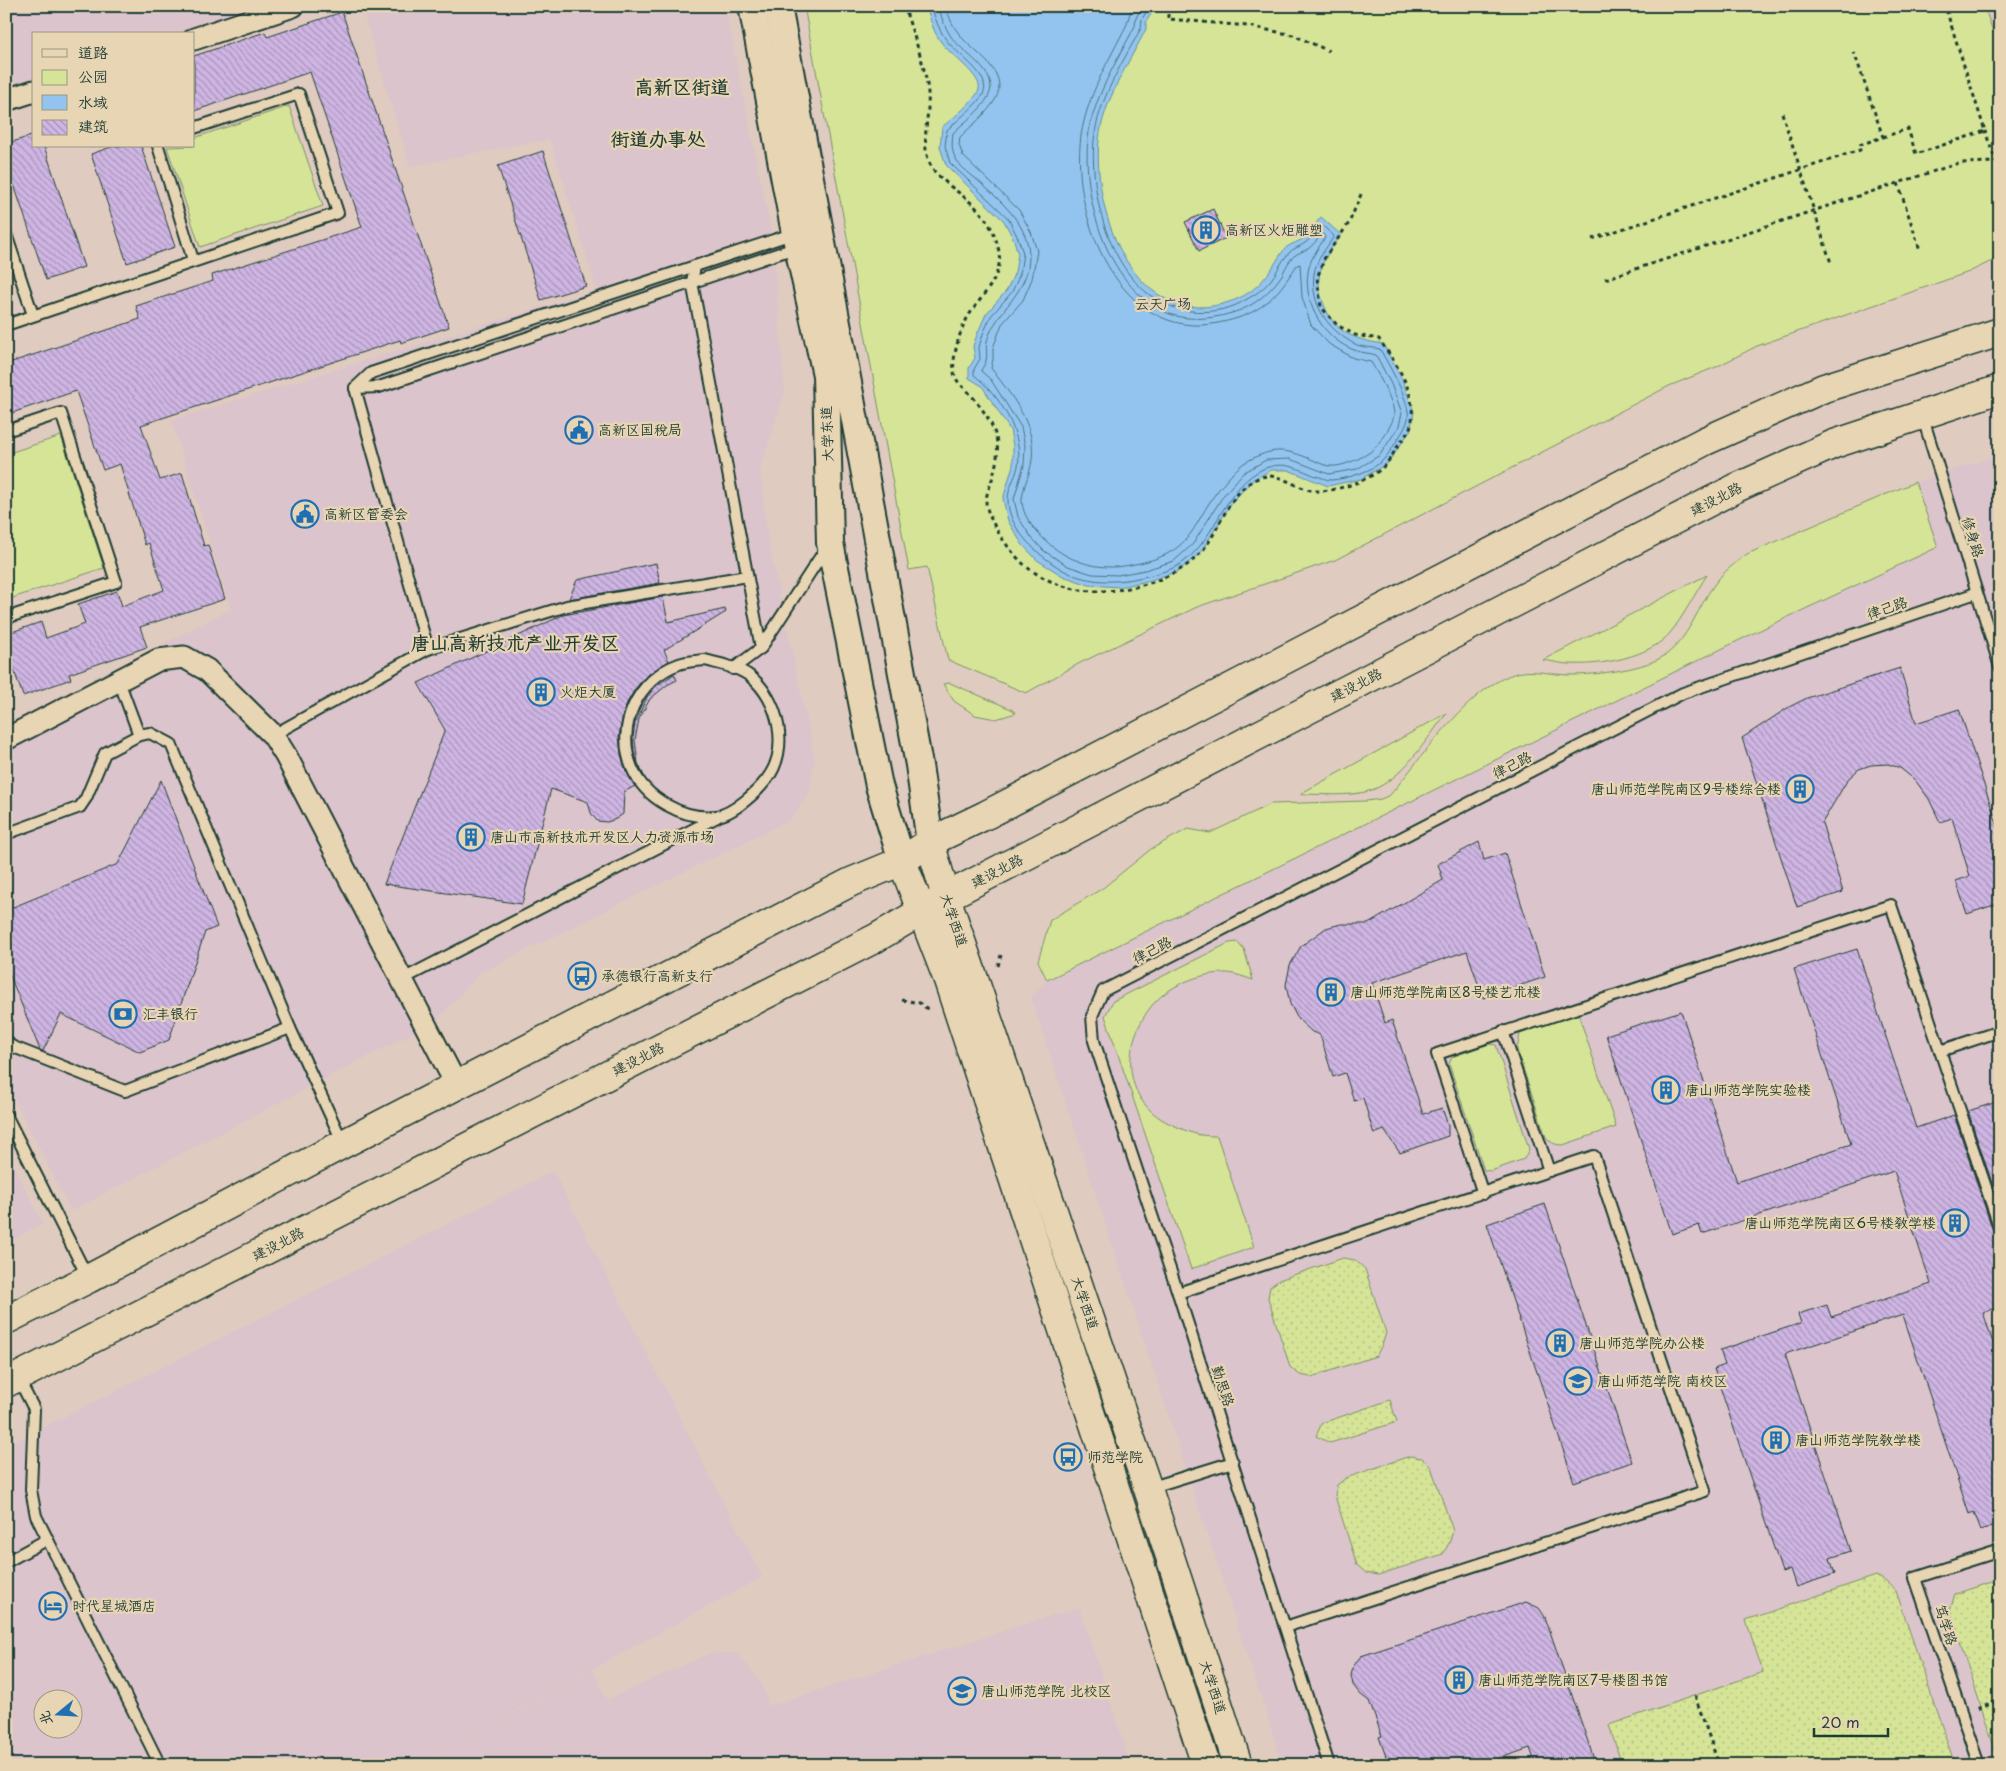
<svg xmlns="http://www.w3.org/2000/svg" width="2006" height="1771" font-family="'Playpen Sans','LXGW WenKai TC',sans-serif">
<defs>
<pattern id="garden-dots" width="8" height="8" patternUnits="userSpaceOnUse" patternTransform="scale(1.25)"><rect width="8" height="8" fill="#d5e497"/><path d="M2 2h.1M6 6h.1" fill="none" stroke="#b6c483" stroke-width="1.8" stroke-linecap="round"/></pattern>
<pattern id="building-back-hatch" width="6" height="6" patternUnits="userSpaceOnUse" patternTransform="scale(1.25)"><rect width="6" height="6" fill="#cfb5e3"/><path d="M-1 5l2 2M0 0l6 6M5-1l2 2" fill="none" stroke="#a794b9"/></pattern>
</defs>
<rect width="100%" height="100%" fill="#e0cbc1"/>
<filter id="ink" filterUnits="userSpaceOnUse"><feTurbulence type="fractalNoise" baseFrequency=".02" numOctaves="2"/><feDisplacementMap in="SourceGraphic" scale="10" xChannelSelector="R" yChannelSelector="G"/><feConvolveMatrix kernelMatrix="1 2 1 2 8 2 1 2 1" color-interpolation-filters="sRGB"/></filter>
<g filter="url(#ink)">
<!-- built -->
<g fill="#dbc4cb" fill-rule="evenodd">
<path d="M6,6H263L179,34H34V81L6,90Z"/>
<path d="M361,6H725L772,238L785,391L760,470L768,541L815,759L809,795L789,820L480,973L436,1021L71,1211L6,1082V725L231,609L171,420L637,278L597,290L550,139L410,166Z"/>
<path d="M1984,6H2000V52Z"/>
<path d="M2000,455V1765H1283L1031,997L1047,980L1758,631L1938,547L1915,482Z"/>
<path d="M6,1152L43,1223L6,1242Z"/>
<path d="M553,1171L762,1577L416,1765H6V1446ZM42,1698H72V1728H42Z"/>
<path d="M1079,1607L1131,1765H418L593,1670L607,1700L710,1653H737L761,1682L769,1706Z"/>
</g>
<!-- green -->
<g fill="#d5e497" stroke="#7a9066">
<path d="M804,6H1984L2000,52V257L1969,272L1757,346L1716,367L1669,386L1335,560L1197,607L1080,663L1026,693L948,660L927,567L909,570Z"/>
<path d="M289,106L323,206L200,247L167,147L194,146V138Z"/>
<path d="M61,436L104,568L6,600V454Z"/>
<path d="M1915,482L1938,547L1758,631L1047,980L1038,961L1050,920L1103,888L1151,849L1188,829L1210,833L1271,804L1366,801L1381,799L1390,795C1420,760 1475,679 1522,672C1538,670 1555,675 1571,675C1597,675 1647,669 1667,654C1690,636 1698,607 1714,585C1723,572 1735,563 1747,554Z"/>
<path d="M1707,575C1695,593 1684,616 1670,633C1650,657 1600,666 1570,664C1561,664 1552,661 1543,660Z"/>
<path d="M950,683L1011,709L1016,713L996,719L975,715L954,701L943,684Z"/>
<path d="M1447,713C1426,739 1402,781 1369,791C1347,797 1322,794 1300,794Z"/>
<path d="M1238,942L1244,949L1253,980C1245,977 1236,974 1228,973C1201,972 1166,986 1150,1008C1120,1048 1123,1104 1173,1125C1191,1133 1197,1136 1217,1136L1254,1247L1191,1269L1105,1016L1113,1001L1229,943Z"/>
<path d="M1578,1013L1616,1127L1563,1145C1555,1145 1551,1143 1546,1137L1517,1050L1520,1034Z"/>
<path d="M1489,1044L1496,1045L1529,1149L1524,1159L1491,1171L1484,1170L1449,1064L1452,1057Z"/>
</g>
<!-- garden -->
<g fill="url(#garden-dots)" stroke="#7a9066">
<path d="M1343,1258L1355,1260L1365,1269L1386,1333L1382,1345L1376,1356L1311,1377L1300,1375L1290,1367L1268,1298L1270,1287L1279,1280Z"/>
<path d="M1390,1400L1397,1422L1330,1443L1316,1436L1322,1423Z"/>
<path d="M1410,1456L1422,1458L1431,1467L1453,1531L1449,1543L1443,1554L1378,1575L1366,1573L1357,1565L1335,1496L1337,1485L1346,1478Z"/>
<path d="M1875,1576L1885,1581L1896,1591L1955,1765H1622L1609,1725L1763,1672L1746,1620Z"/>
<path d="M2000,1579V1755L1997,1756L1950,1611L1955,1594Z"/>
</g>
<!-- water -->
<path fill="#93c4ef" stroke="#658ea4" d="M927,6H1156L1146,22V29C1129,63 1103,101 1099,140C1092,215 1136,335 1232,301C1252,294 1265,280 1276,262C1279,257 1283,250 1287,247C1292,243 1299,242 1304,238C1310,232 1315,224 1321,217L1341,235C1332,247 1324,257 1320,272C1318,279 1319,291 1322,299C1332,331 1351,339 1383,344L1402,379L1414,412L1410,431L1388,463L1361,479L1328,486L1288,470H1271L1252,481L1232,502L1201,552L1179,571L1148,581L1119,587L1089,585L1063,576L1037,560L1022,544L1008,521L1003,499L1013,465V446L1010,430L982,386L969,378V368L975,358L973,346L978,332L986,314L1007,290L1015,272L1018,254L1014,240L1004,221L946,165L940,147L942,127C951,120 977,99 979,89C982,76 949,54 941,42C934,33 929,18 927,6Z"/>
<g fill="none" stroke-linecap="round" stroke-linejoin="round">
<!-- shore -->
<g stroke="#4d737f" stroke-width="1">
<path d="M932,6C934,17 939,29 945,38C954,53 990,73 984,92C980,103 956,121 947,130L945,146L950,163L1008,218L1018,238L1023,253L1020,274L1012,292L991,316L983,334L979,347L980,359L974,369V375C999,394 1024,434 1018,466C1016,477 1008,488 1008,499C1007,529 1040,557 1063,570C1084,582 1110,583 1133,579C1147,576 1164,573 1177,566C1215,545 1220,493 1259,471C1281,459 1296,468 1316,476C1321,477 1326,480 1331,480C1347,479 1374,471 1385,458C1390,452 1394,445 1398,439C1403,431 1410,421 1408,411C1404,390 1390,368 1380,349C1373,347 1364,348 1357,345C1329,332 1310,305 1314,274C1316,259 1327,248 1334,236L1323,226H1320C1315,232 1311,239 1305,243C1300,247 1293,248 1289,253C1281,261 1277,273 1270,281C1261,292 1248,299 1236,305C1220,312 1200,313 1184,310C1114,297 1089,200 1094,140C1098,100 1123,62 1141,28L1142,19L1150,6"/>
<path d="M939,6C940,15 945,27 950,35C961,53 1002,73 988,97C980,112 965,121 953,133C952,142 951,151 956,159C960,167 969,173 975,178C996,197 1028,222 1029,254C1030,290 1002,305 989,335C984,347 988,351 986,361C985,364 982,368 981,371L991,380L1021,427L1025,446L1024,465L1014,499L1018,517L1031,537L1044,551L1068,566L1092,574L1118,575L1145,570L1174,561L1193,544L1223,496L1243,473L1266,460L1290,459L1329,474L1357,469L1380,455L1399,426L1402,413L1391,384L1376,355C1370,353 1363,353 1357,351C1325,341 1303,305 1308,272C1310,259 1318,248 1325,238L1323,234L1321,235C1317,240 1313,245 1308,249C1304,251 1298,253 1294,256C1289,260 1285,269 1282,275C1271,291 1255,306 1235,312C1214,319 1186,322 1165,312C1106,285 1082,197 1088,138C1093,98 1117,61 1135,26L1136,18L1142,6"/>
<path d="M946,6C948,14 952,25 957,31C970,52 1012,70 995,100C986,115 972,125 960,137L959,145L963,156L1019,210L1031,232L1037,251L1032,279L1023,300L1002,324L993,348V359L991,368C1007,390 1028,414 1032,443C1035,467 1025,478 1022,498C1020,522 1053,551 1073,559C1094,568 1113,569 1135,564C1199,552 1190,521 1225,482C1231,475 1237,468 1244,463C1269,449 1281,447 1308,458C1314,460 1322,465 1329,466C1341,468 1365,457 1374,449C1379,444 1383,436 1387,431C1390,426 1394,420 1394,413C1393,400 1378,374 1371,362L1353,358L1329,344L1311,325L1302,297L1300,264L1297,265C1275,299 1260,315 1218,323C1120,343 1070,216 1081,136C1087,96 1109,60 1127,24L1129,16L1133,6"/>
</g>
</g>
<!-- building -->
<g fill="url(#building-back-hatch)" stroke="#1f3d34">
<path d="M342,12L449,327L401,343L400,340L141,425L160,480L182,473L204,546L208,545L225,599L140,627L147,647L69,674L71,679L23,696L6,648V634L41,622L46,638L85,624L78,604L117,591L122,606L164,590L149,543L145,545L120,464L103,470L76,391L6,415V364L140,319L136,306L213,281L212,275L362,227L310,72L194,111V56L265,32L267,37Z"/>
<path d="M34,135V146H44L84,267L46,280L6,161V144Z"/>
<path d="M114,146H141L175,247L127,263L91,154Z"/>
<path d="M543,151L586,286L541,300L498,166Z"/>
<path d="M1213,209L1226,238L1199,251L1185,222Z"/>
<path d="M656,563L660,583L569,599L577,580Z"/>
<path d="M663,597L668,622L725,609L726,612L664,650L669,661L646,676L635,689L627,703L622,720L619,737L621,753L626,771L635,786L624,792L623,814L616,819L607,822L597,821L591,813L588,802L551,789L522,904L384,884L445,730L418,683L563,615Z"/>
<path d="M1900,668L1916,723L1959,709L2000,833V903L1967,914L1956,881L1970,876L1952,818L1940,822L1929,799L1915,780L1900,768L1888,764L1871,765L1859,769L1848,779L1822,823L1843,892L1797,907L1742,738L1789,707L1807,698Z"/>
<path d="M674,674L677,680L667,685L650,699L639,719L635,740L638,763L644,776L638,765L634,751L633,737L635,723L647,697L656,686Z"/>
<path d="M161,780L217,927L205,932L169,1040L140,1052L61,1014L43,1051L40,1050L6,966V910L118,864Z"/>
<path d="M1479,842L1484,860L1505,853L1545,977L1483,998L1467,951L1372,983L1385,1023L1392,1020L1423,1114L1442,1108L1448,1125V1136L1400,1153L1384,1130L1374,1134L1363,1098L1354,1101L1345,1073L1333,1077L1320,1035L1312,1032L1298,1019L1290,1004L1286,985L1290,965L1301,946L1326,928L1341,924H1368L1443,880L1438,864Z"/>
<path d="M1857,949L1916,1128L1954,1115L1993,1231L2000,1236V1307L1983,1312L2000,1364V1523L1981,1530L1974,1512L1969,1514L1903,1315L1785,1354L1851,1551L1830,1558L1835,1574L1796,1587L1790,1569L1782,1572L1714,1369L1725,1365L1720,1350L1801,1323L1798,1314L1827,1305L1831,1317L1931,1284L1894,1171L1702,1234L1699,1225L1672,1234L1606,1035L1681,1011L1737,1182L1851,1144L1794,969Z"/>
<path d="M2000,1101V1207L1968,1111Z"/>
<path d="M1545,1204L1632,1462L1574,1482L1487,1224Z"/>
<path d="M1526,1602L1539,1608L1545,1617L1596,1765H1536L1530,1748L1480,1765H1389L1379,1737L1382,1736L1369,1701L1360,1694L1353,1685L1351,1675L1354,1665L1361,1656Z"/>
</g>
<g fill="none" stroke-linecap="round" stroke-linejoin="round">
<!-- service casing -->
<g stroke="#1f3d34" stroke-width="14">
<g id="service">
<path d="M158,146L193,260"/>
<path d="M6,234L33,315"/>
<path d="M695,266L692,282L761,648"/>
<path d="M6,325L338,213L299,94L194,128"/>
<path d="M355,388L371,373L795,233"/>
<path d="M355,388L379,387L798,247"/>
<path d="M355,388L428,649"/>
<path d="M1922,415L2000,667"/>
<path d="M6,431L61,413L116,582L6,618"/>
<path d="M705,660C719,664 739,667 751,677C779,700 790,749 767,779C757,792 732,815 716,816C684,820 645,799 632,768C615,727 637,679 679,664C686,661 697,661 705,660Z"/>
<path d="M733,669L761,648L826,548"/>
<path d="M119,681L139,735"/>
<path d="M273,735L428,649L567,606L747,576"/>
<path d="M6,834L80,807L86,798L105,753L139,735L150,733L171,744L290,1028L343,1143"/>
<path d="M403,979L717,817"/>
<path d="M1503,1031L1549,1171"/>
<path d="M6,1040L11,1046L125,1091L290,1028"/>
<path d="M1940,1051L2000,1031"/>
<path d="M6,1115L88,1278"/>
<path d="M1483,1194L1437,1054L1891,905L2000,1229"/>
<path d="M1178,1293L1594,1156L1705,1491L1285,1627"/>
<path d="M18,1378L34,1409L31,1490L36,1516L160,1765"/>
<path d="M1149,1488L1233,1462"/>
<path d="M6,1562L48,1539"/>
<path d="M1329,1765L1178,1293L1094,1041L1092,1016L1103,991L1683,693L1976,593"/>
<path d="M1979,1765L1915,1578L2000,1551"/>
</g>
</g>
<!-- minor casing -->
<g stroke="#1f3d34" stroke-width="25">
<g id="minor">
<path d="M194,39L293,6"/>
<path d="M6,100L34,91"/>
<path d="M6,739L158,660L184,657L207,670L273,735L286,756L457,1086"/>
</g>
</g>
<!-- tertiary casing -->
<g stroke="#1f3d34" stroke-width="30">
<g id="tertiary">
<path d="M752,6L795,233L826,375L830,543L879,786L902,861"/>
<path d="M778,6L919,765L930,842"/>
</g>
</g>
<!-- secondary casing -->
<g stroke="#1f3d34" stroke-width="31">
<g id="secondary">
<path d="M930,842L946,897L1148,1489L1238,1765"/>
<path d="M902,861L948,980L1206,1765"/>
</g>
</g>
<!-- primary casing -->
<g stroke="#1f3d34" stroke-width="31">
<g id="primary">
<path d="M6,1320L88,1279L343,1144L851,882L902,861L930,842L986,815L1705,441L1824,388L2000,332"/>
<path d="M6,1383L876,938L946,897L1736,488L1834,444L2000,389"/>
</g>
</g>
<!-- path -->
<g stroke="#1f3d34" stroke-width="3" stroke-dasharray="4 4" stroke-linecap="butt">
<path d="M904,6C912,32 926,66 928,93C930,118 920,141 930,164C934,174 943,179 950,186C975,205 993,219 999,252C1003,277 982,295 969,315C961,328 956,345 954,360C952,382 959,381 971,395C979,404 990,419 994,431C1001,450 996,465 991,483C989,488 986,496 986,501C986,520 1015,560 1031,570C1045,580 1064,588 1081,590C1121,595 1182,581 1206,546C1222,524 1229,493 1256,479C1279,468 1296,491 1318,491C1338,491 1371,480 1384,466C1390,460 1394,452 1398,446C1408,432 1414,427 1412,408C1411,384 1392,358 1379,339L1355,335L1337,325L1321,307L1317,278L1325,257L1349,223L1362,192"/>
<path d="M1168,6V19L1248,26L1293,35L1329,51"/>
<path d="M1782,113L1831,263"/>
<path d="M1883,137L1908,129L1916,154L1985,131L1945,6"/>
<path d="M1898,183L1920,250"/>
<path d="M1592,239L1860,150L1859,145L1883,137L1854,52"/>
<path d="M1605,279L1959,163L1996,162L1985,131"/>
<path d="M998,966L1001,955"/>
<path d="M902,1000L920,1003L930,1011"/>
<path d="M1695,1696L1719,1765"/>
<path d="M1978,1709L2000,1698"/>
</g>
<!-- service -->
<use href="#service" stroke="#e8d5b3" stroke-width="10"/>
<!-- minor -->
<use href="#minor" stroke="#e8d5b3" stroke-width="21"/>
<!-- tertiary -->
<use href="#tertiary" stroke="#e8d5b3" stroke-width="26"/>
<!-- secondary -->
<use href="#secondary" stroke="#e8d5b3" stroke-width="28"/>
<!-- primary -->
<use href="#primary" stroke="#e8d5b3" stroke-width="28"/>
</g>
</g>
<!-- icons -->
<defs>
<g id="building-ring" transform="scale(1.4375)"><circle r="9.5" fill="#e8d5b3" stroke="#1f6fb2" stroke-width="1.5"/><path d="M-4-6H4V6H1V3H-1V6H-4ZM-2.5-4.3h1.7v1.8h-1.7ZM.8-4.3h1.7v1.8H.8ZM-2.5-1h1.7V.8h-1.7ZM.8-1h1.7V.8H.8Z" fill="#1f6fb2"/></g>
<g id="civic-ring" transform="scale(1.4375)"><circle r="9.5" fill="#e8d5b3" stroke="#1f6fb2" stroke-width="1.5"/><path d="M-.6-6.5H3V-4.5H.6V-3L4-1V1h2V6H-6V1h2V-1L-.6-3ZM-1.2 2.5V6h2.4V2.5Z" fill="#1f6fb2"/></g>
<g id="bus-ring" transform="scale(1.4375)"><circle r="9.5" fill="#e8d5b3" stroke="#1f6fb2" stroke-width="1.5"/><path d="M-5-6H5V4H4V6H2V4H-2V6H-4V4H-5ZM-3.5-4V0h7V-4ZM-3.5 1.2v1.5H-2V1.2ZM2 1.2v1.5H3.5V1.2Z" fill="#1f6fb2"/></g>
<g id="bank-ring" transform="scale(1.4375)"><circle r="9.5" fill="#e8d5b3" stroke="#1f6fb2" stroke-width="1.5"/><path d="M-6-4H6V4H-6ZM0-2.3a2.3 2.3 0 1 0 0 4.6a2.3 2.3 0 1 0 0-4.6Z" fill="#1f6fb2"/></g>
<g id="university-ring" transform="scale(1.4375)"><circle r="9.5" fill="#e8d5b3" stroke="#1f6fb2" stroke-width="1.5"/><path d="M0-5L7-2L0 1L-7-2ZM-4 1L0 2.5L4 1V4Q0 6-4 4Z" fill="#1f6fb2"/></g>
<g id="hotel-ring" transform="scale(1.4375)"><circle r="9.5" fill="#e8d5b3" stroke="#1f6fb2" stroke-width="1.5"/><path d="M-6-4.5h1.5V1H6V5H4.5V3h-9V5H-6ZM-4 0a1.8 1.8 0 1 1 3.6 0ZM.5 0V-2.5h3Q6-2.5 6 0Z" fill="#1f6fb2"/></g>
</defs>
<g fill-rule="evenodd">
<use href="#building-ring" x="1206" y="230"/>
<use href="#civic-ring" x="579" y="430"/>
<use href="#civic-ring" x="305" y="514"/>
<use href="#building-ring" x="541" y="692"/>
<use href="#building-ring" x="1800" y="789"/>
<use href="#building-ring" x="471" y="837"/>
<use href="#bus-ring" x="582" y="976"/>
<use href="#building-ring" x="1331" y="992"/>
<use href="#bank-ring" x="123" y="1014"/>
<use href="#building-ring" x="1666" y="1090"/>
<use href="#building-ring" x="1955" y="1223"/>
<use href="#building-ring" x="1560" y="1343"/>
<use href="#university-ring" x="1578" y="1381"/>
<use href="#building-ring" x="1776" y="1440"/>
<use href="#bus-ring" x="1068" y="1457"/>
<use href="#hotel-ring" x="53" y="1606"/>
<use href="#building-ring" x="1459" y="1680"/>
<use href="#university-ring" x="962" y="1691"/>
</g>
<g text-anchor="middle" stroke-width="4.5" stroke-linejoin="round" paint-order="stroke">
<!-- poi labels -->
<g font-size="14" fill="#1f3d34" stroke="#e8d5b3" text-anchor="start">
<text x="1225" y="235">高新区火炬雕塑</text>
<text x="598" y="435">高新区国税局</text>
<text x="324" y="519">高新区管委会</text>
<text x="560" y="697">火炬大厦</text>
<text x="1781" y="794" text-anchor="end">唐山师范学院南区9号楼综合楼</text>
<text x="490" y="842">唐山市高新技术开发区人力资源市场</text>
<text x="601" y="981">承德银行高新支行</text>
<text x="1350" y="997">唐山师范学院南区8号楼艺术楼</text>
<text x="142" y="1019">汇丰银行</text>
<text x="1685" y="1095">唐山师范学院实验楼</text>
<text x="1936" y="1228" text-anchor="end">唐山师范学院南区6号楼教学楼</text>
<text x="1579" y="1348">唐山师范学院办公楼</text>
<text x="1597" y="1386">唐山师范学院 南校区</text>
<text x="1795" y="1445">唐山师范学院教学楼</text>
<text x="1087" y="1462">师范学院</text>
<text x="72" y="1611">时代星城酒店</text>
<text x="1478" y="1685">唐山师范学院南区7号楼图书馆</text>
<text x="981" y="1696">唐山师范学院 北校区</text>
</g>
<!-- park labels -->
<g font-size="14" fill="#284539" stroke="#e8d5b3">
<text x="1163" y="309">云天广场</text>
</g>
<!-- street labels -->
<g font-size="14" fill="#1f3d34" stroke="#e8d5b3">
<text transform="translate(827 434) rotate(-92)" y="5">大学东道</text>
<text transform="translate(1716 499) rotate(-27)" y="5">建设北路</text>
<text transform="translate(1973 537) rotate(73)" y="5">修身路</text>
<text transform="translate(1887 608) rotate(-19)" y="5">律己路</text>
<text transform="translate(1356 685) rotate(-27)" y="5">建设北路</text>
<text transform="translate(1512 765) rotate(-27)" y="5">律己路</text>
<text transform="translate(997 871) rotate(-27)" y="5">建设北路</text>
<text transform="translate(954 920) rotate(71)" y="5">大学西道</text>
<text transform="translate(1152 950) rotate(-27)" y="5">律己路</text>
<text transform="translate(638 1059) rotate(-27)" y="5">建设北路</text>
<text transform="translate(278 1244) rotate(-27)" y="5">建设北路</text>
<text transform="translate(1085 1303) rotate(71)" y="5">大学西道</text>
<text transform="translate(1223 1386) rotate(72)" y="5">勤思路</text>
<text transform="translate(1946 1625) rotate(71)" y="5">笃学路</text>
<text transform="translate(1213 1687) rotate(72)" y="5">大学西道</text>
</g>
<!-- district labels -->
<g font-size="19" font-weight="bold" fill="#1f3d34" stroke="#e8d5b3">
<text x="682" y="94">高新区街道</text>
<text x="658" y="146">街道办事处</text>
<text x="515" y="650">唐山高新技术产业开发区</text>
</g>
</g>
<!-- margin -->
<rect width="2006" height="1771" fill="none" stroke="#e8d5b3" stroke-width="25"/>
<rect x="12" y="12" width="1981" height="1746" fill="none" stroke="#1f3d34" stroke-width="2" filter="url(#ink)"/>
<!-- legend -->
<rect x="32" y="32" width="162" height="115" fill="#e8d5b3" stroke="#989880"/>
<rect x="42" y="49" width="25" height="8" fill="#e8d5b3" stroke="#989880"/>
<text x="78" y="58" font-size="15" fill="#1f3d34">道路</text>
<rect x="42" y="70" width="25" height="15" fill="#d5e497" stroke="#989880"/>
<text x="78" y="82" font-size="15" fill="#1f3d34">公园</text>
<rect x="42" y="95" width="25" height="15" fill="#93c4ef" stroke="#989880"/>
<text x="78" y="108" font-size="15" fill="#1f3d34">水域</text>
<rect x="42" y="120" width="25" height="15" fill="url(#building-back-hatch)" stroke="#989880"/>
<text x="78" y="132" font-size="15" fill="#1f3d34">建筑</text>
<!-- north arrow -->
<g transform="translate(58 1714) rotate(252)"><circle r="24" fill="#e8d5b3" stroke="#989880"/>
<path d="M0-4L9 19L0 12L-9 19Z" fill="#1f6fb2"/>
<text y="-8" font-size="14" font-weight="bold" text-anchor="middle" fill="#1f3d34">北</text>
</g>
<!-- scale -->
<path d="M1814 1728v8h74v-8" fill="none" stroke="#1f3d34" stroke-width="2.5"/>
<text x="1821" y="1728" font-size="15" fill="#1f3d34" stroke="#e8d5b3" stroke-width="4" paint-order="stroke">20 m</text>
</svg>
